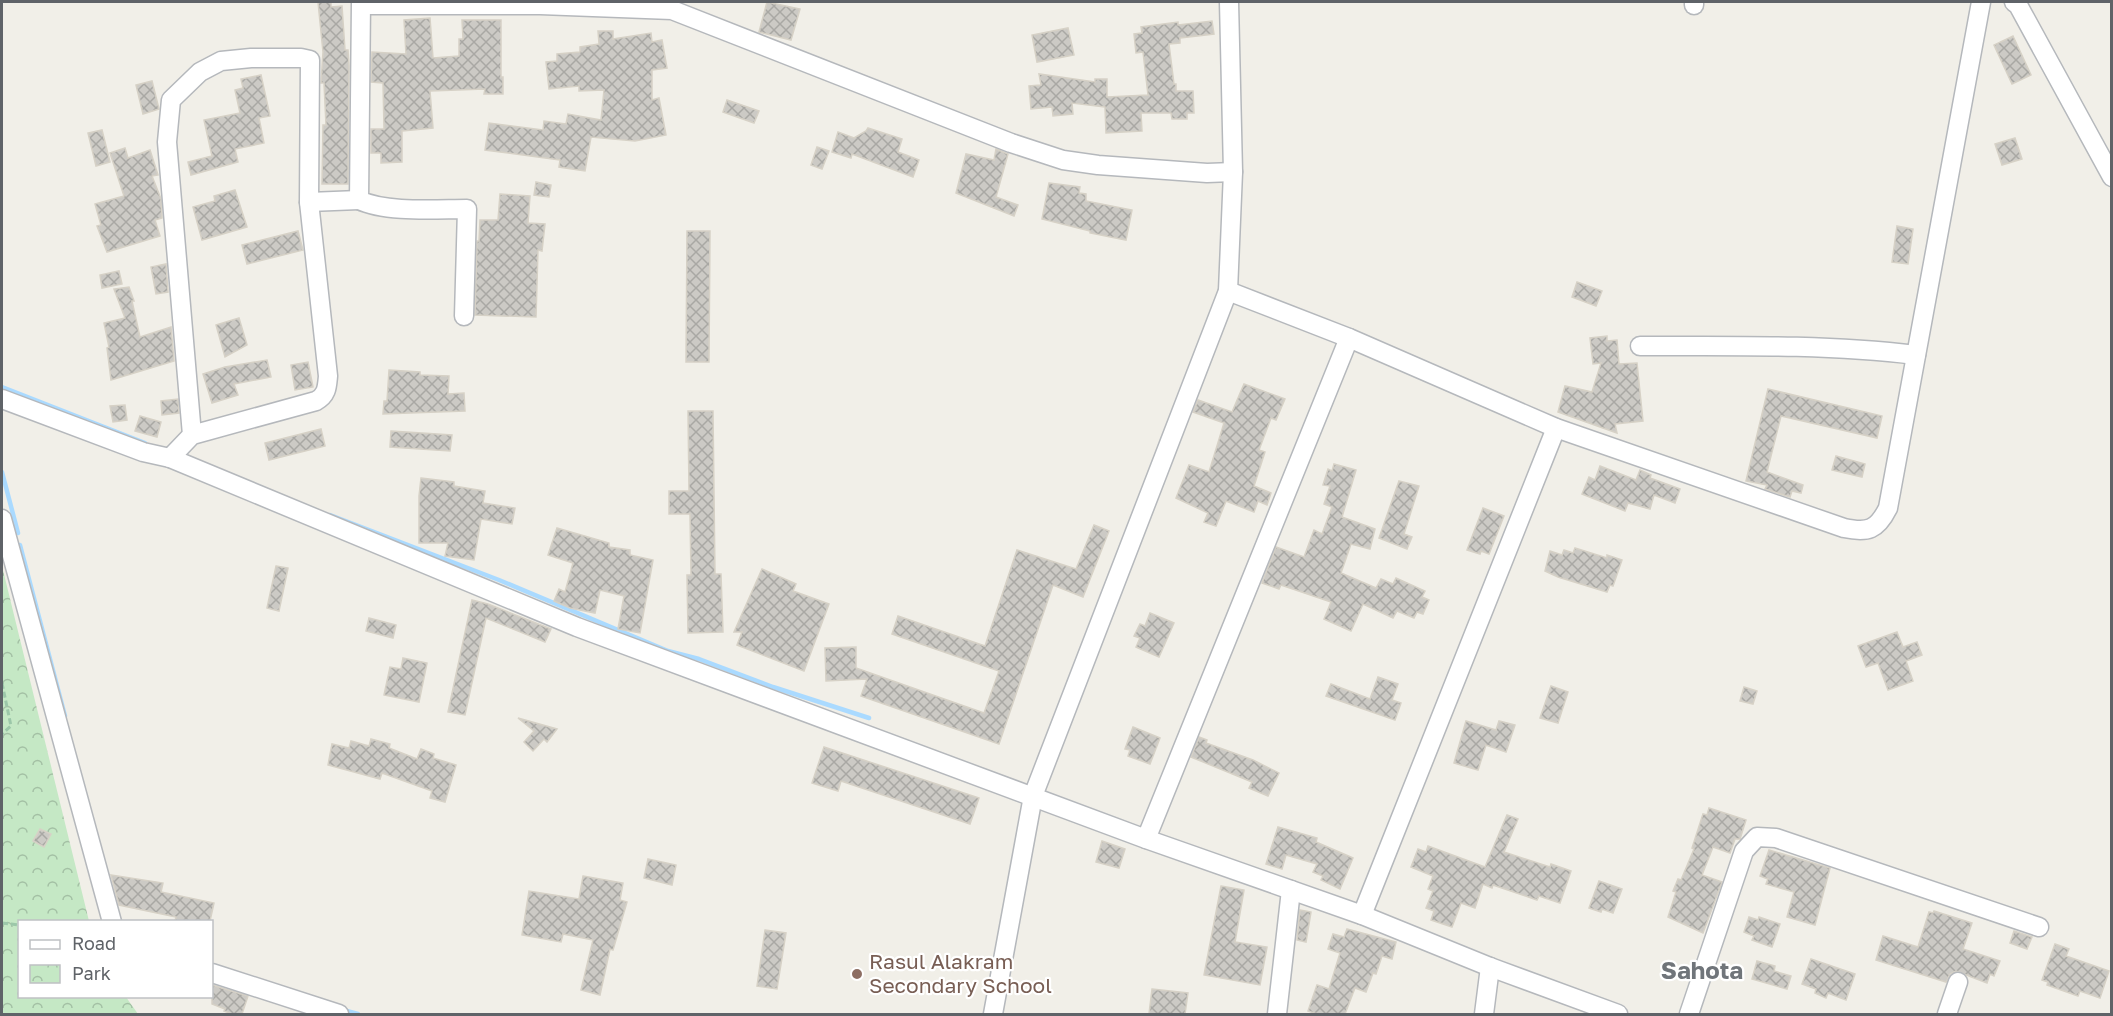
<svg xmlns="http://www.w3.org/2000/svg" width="2113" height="1016" font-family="'Golos Text',sans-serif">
<defs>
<pattern id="park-crowns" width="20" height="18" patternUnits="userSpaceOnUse" patternTransform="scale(1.5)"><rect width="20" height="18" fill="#c5e8c5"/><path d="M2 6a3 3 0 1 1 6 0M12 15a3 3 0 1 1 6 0" fill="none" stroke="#a3c0a4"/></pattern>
<pattern id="building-cross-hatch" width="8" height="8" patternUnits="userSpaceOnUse" patternTransform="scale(1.5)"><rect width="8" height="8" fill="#cccac5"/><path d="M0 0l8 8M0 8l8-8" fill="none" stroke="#a9a8a4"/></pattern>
</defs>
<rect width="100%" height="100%" fill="#f1efe8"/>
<!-- park -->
<path fill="url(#park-crowns)" d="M2,566L89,921L20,922V996L126,997L138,1014H2Z"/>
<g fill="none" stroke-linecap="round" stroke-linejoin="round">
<!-- stream -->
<g stroke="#aadaff" stroke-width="4.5">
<path d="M2,387L145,443"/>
<path d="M2,472L18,533"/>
<path d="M330,515L499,580L668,651L699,659L773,687L869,718"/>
<path d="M20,545L65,716"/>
<path d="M343,1010L358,1014"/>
</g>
</g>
<!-- building -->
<g fill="url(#building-cross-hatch)" stroke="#d6d1c6" stroke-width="1.5">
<path d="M318,2H331V7L342,6L345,50H348L349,66L348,184H322L323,125H326L324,83H321L323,52Z"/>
<path d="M767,2L800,9L791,40L759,32Z"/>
<path d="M430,18L433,58L459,56V39H463L462,20H501V77H503V94H484L485,89L430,91L433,128L402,131V162L381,163V153H371V129H384L383,83L371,82L372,52L406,54L404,20Z"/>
<path d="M1212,21L1214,34L1180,38V43L1169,44L1174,84H1176V91H1193L1194,113H1187V119H1172L1171,113H1141L1142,131L1106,133L1105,107L1072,103L1073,114L1053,116L1052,107L1031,109L1029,86L1041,85L1039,74L1095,82V79H1107V97L1148,95L1143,52L1136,53L1134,34L1142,33L1141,27L1178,22V25Z"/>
<path d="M1068,28L1074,55L1037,62L1032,35Z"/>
<path d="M598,31H613V39L651,33L652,42L662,40L667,68L652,70V100L659,98L666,135L635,141L591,137L585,171L559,167L560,160L485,150L489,123L543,130L544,121L566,124L568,114L601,120L604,90L579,91V86L549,89L546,62L557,61V54L580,52V47L599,44Z"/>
<path d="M2013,36L2031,75L2012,84L1994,45Z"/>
<path d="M261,75L270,116L259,118L264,143L235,149L238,162L191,175L188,162L212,156L204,120L240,113L235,90L243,88L241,79Z"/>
<path d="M152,81L159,109L143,114L136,85Z"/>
<path d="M727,100L759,111L754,123L723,112Z"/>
<path d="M868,128L902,139L898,152L919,160L913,177L852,154L851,158L832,152L838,132L854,138L866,131Z"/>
<path d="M102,130L110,162L96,166L88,133Z"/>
<path d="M2015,138L2022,159L2002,165L1995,144Z"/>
<path d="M817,147L829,151L822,169L811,165Z"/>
<path d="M125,148L128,158L150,150L158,175L152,176L161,199L162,218L155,220L160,236L107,252L97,226L101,225L95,204L124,196L110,153Z"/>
<path d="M996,149L1008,154L996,197L1018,205L1014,216L956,193L966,154L994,160Z"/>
<path d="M536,182L551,185L549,197L534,195Z"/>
<path d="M1049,183L1080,187L1079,193L1086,194V201L1132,210L1126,240L1090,233V231L1042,219Z"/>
<path d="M235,190L247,227L202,240L193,207L215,201L214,196Z"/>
<path d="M500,194L530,196L528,223L545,224L542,251L538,250L536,317L475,315L477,241H479L480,220H498Z"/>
<path d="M1897,226L1913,229L1908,264L1892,262Z"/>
<path d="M298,231L303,250L247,264L242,245Z"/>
<path d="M687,231H710L709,362H686Z"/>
<path d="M166,264L168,292L156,294L151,267Z"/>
<path d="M119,271L122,284L102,288L100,275Z"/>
<path d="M1577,282L1602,291L1596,306L1572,297Z"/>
<path d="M129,287L134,301H132L140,337L171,327L174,361L111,380L107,348L109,347L104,323L125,318L114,289Z"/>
<path d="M239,318L247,345L225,357L216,325Z"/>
<path d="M1607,336V341L1617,340L1619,364L1637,363L1643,421L1615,424L1617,433L1558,412L1565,386L1592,392L1601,363L1593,364L1590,338Z"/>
<path d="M267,360L271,377L234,384L238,395L212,403L203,374L225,367Z"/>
<path d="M308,362L313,387L295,390L291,365Z"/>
<path d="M389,370L420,372V375L449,376L448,394L464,393L465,411L383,414L384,401H387Z"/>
<path d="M1244,384L1285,399L1276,420L1271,418L1259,450L1265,452L1254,486L1271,493L1267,505L1258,501L1254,512L1226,501L1216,526L1204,522L1208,513L1176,498L1189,465L1209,472L1224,423L1193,412L1198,400L1232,412Z"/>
<path d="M1768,389L1882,416L1877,438L1781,416L1767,472L1803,485L1801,493L1792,491L1790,497L1765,489L1767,485L1746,481Z"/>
<path d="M178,399L179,413L162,415L161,401Z"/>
<path d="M125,405L127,420L113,422L110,406Z"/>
<path d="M688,411H713L715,574H721L723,632L688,633L687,575H691L690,514H669V491H689Z"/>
<path d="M140,416L161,422L157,437L135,431Z"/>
<path d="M321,429L325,446L269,460L265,443Z"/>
<path d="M391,431L452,435L450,451L390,447Z"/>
<path d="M1836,456L1865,464L1862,477L1832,470Z"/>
<path d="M1334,464L1356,470L1342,517L1375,529L1370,549L1351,544L1341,573L1376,588L1381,579L1393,584L1396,578L1425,591L1422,597L1429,600L1423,614L1417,612L1414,618L1397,611L1393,618L1363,604L1351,631L1324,619L1331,602L1281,585L1279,589L1262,583L1276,547L1304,557L1314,530L1322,534L1332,507L1324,504L1330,486L1323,485L1328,469L1332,471Z"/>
<path d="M1600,466L1636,480L1640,470L1651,475L1650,478L1680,489L1675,503L1654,495L1650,509L1628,503L1625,511L1582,494L1589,477L1595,480Z"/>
<path d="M421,478L454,482V486L485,491L483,503L515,508L512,524L481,519L474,560L445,556L448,543H419V496Z"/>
<path d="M1399,481L1419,486L1404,534L1412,537L1407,549L1379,538Z"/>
<path d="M1483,508L1504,516L1489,554L1481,551L1480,554L1467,550Z"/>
<path d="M1094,525L1109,531L1083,597L1053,585L999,744L861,696L867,679L826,681L825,648L856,647V668L984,713L999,671L892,634L898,616L985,646L1017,550L1076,569Z"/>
<path d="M557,528L609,543V547L630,550V555L653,560L640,633L618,629L624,596L600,590L595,613L570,608L554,601L559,589L565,592L573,563L548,555Z"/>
<path d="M1575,548L1607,558V555L1622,560L1613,586L1610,585L1607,592L1558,577L1545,571L1550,551L1562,555L1564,550L1573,553Z"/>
<path d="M276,566L288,568L279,611L267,608Z"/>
<path d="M762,569L796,584L793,591L829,604L804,671L737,645L742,632H734Z"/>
<path d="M472,600L488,604L551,629L545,642L486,618L465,715L448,712Z"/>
<path d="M1150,613L1174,623L1159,657L1136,647L1140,638L1134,636L1140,624L1145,626Z"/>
<path d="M369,618L396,625L393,638L366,631Z"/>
<path d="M1897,632L1903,647L1917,642L1922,655L1906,661L1913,681L1888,690L1878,663L1866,667L1858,646Z"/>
<path d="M403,658L427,663L419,702L384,695L390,667L401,669Z"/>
<path d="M1378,677L1398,684L1392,700L1401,703L1395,720L1326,696L1331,684L1370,699Z"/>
<path d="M1551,686L1568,692L1558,723L1540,718Z"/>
<path d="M1744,687L1757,691L1753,704L1740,701Z"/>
<path d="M518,718L557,729L547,742L544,739L533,751L524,742L534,731Z"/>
<path d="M1466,721L1496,730L1499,721L1515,725L1506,752L1486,745L1478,770L1454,763Z"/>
<path d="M1133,727L1160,738L1150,764L1128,756L1130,750L1125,749Z"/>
<path d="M1199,737L1207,740L1206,743L1253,760L1279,773L1268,796L1249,788L1252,782L1191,757Z"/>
<path d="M371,739L390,744L389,748L417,759L421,749L434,754L433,758L456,765L445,802L430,798L432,791L382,773L380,779L328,765L332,744L349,748L351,741L369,746Z"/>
<path d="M824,747L979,798L970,824L841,781L838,791L812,783Z"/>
<path d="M1709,808L1746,820L1740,839H1735L1730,853L1713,847L1702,875L1722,882L1703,933L1668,917L1676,892L1673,891L1678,879L1681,880L1694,849L1692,848L1703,814L1707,815Z"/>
<path d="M1507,815L1518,819L1504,852L1550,867L1551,864L1571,871L1560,903L1539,896L1537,900L1493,885L1492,888L1483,884L1475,908L1461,903L1452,927L1431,920L1434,911L1426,908L1433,891L1428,889L1433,876L1411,867L1418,849L1426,852L1428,846L1485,867Z"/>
<path d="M1278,827L1317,838L1316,842L1353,858L1340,889L1321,880L1323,876L1313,872L1317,864L1286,855L1282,869L1266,864Z"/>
<path d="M40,829L51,834L44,847L33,841Z"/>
<path d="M1102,841L1125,849L1119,868L1096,862Z"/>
<path d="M1769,850L1830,868L1815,925L1787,917L1794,892L1766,884L1768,879L1760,876Z"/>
<path d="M648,859L676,865L672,885L644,878Z"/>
<path d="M111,875L163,883L161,892L214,903L210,921H175L176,917L119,905Z"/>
<path d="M583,876L623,883L620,900L627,902L613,950L610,949L600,995L581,990L593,940L563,934L561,942L522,935L529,891L579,899Z"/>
<path d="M1599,881L1622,889L1613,913L1602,909L1601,912L1589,908Z"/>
<path d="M1221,886L1244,890L1235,942L1267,947L1260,985L1204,975Z"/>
<path d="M1300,910L1311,912L1306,942L1297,940Z"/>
<path d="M1934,911L1972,923L1963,949L2000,961L1994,976L1990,974L1987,983L1956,971L1950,974L1946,982L1876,960L1883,936L1918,947L1929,912L1933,913Z"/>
<path d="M1749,917L1758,920L1759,917L1780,924L1772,947L1752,940L1754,936L1744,932Z"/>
<path d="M1347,929L1396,942L1392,959L1382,956L1376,974L1373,973L1366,992L1355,988L1345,1014H1317L1308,1011L1317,985L1329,989L1340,953L1328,949L1333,934L1344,937Z"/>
<path d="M765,930L786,933L777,989L757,986Z"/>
<path d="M2014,931L2032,937L2027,949L2010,943Z"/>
<path d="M2055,944L2069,949L2066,956L2109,971L2100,998L2080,991L2078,996L2047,985L2048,982L2042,980Z"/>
<path d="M1811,959L1855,974L1846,1000L1828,993L1826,998L1815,993L1816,989L1802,984Z"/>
<path d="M1757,961L1775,966L1774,971L1791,976L1787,989L1752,979Z"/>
<path d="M212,985L248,996L242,1014H232L224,1011L225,1009L212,1004Z"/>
<path d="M1152,989L1188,993L1185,1014H1149Z"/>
</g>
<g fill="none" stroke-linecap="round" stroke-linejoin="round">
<!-- minor casing -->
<g stroke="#b5b8bc" stroke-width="21">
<g id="minor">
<path d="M361,2L359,200C386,213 436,209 467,209L464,316"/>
<path d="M2014,2L2018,5L2112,177"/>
<path d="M362,5H540L672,10L1011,143L1063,160L1098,165L1207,173L1233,172"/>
<path d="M1694,5V2"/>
<path d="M309,202L359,200"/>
<path d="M1228,291L1349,338L1556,428L1844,528C1868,533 1877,530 1888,508L1981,2"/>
<path d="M1640,346C1732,346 1825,344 1916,355"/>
<path d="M2,399L143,452L170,458L577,627L1146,839L1362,915L1490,967L1618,1014"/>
<path d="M170,458L192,435L167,142L171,100L200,72L221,61L251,58H301L310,60L309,202L328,376C327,387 327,395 316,401L192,435"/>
<path d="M2,519L112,922"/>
<path d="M1146,839L1349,338"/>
<path d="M1362,915L1556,428"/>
<path d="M212,973L339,1014"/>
<path d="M993,1014L1033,796L1228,291L1233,172L1229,2"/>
<path d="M1277,1014L1291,890"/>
<path d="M1484,1014L1490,967"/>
<path d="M1689,1014L1744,851L1757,837L1776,838L2039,927"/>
<path d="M1947,1014L1958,982"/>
</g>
</g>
<!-- path -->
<g stroke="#9cc7a9" stroke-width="3" stroke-dasharray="6 3" stroke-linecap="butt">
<path d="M2,683L11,726L2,734"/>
<path d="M2,923L20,925"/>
</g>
<!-- minor -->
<use href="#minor" stroke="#fff" stroke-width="18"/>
</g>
<!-- markers -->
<circle fill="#8d6e63" stroke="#fff" stroke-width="2" cx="857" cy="974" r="6"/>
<g text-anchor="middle" stroke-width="4.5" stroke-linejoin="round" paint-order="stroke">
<!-- education labels -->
<g font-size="21" fill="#785e54" stroke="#fff" text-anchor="start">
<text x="869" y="969">Rasul Alakram<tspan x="869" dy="24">Secondary School</tspan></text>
</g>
<!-- quarter labels -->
<g font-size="24" font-weight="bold" fill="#70757a" stroke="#fff">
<text x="1702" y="979">Sahota</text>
</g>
</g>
<!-- border -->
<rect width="2113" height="1016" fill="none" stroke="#5f6368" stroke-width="6"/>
<!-- legend -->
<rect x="18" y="920" width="195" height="78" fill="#ffffff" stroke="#bfc1c3" stroke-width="1.5"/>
<rect x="30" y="940" width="30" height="9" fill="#ffffff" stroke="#bfc1c3" stroke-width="1.5"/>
<text x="72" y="950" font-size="18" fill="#5f6368">Road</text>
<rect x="30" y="965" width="30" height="18" fill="url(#park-crowns)" stroke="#bfc1c3" stroke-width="1.5"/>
<text x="72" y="980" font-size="18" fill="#5f6368">Park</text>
</svg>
